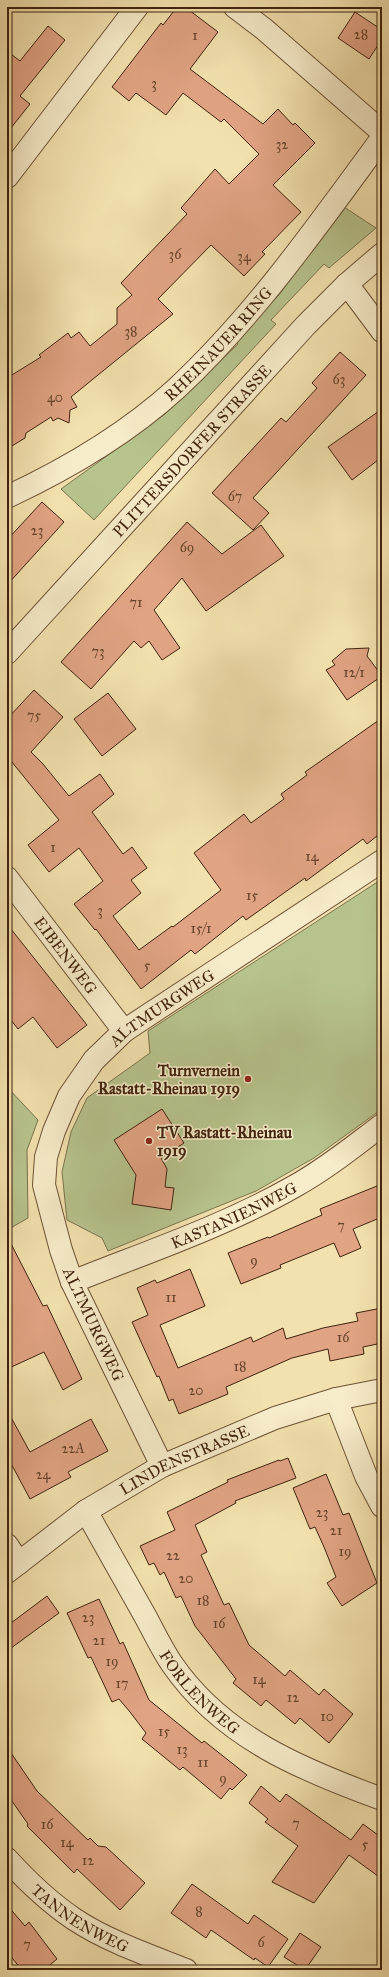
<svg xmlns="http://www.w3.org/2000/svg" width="389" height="1977" font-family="'IM FELL Great Primer',serif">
<rect width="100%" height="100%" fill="#f2e1ae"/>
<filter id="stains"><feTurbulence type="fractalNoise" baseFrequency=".005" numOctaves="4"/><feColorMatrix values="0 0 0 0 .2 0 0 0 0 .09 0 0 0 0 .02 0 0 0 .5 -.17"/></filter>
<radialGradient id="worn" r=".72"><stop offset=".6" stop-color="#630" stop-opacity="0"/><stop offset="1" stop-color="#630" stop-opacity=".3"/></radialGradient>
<!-- green -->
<g fill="#b7c38d" stroke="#7b734d">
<path d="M344,207L376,228L329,268L324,264L271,320L276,324L94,520L61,489L165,414L238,344L236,340L279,295Z"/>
<path d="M382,879V1109L314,1158L256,1191L108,1251L102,1238L67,1220L62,1172L71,1132L87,1098L150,1053L148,1031Z"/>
<path d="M7,1087L38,1120L27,1150L28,1218L7,1230Z"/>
</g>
<!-- building -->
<g fill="#e0a383" stroke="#3f230d">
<path d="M177,7H185L218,32L190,69L263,124L278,109L293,125L295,123L315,143L273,185L301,212L262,252L265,254L244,276L211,245L158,299L173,314L71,397L77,407L70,410L69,423L58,418L53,421L51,417L26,433L25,438L7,449V378L41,357L39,355L68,333L71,338L79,332L90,346L117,324V308L132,295L121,283L187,214L181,208L215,169L229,184L259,154L224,119L221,122L183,93L166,115L136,93L129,101L112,87L161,23L163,25Z"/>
<path d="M355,12L382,30V39L369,59L338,38Z"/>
<path d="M48,26L65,40L20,96L30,104L7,133V51L20,61Z"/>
<path d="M340,352L366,375L253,498L269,513L253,530L212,493L281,418L286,422L317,388L312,383Z"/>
<path d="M382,409V457L352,480L328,447Z"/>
<path d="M42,502L64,522L7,585V540Z"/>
<path d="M187,522L222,554L261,525L284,556L206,611L182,578L154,610L180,648L162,660L149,641L141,648L134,641L91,689L61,662Z"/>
<path d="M369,648L367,656L382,676L347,700L326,670L335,665L332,661L346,649Z"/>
<path d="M34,690L63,717L31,752L43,764L69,796L100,774L114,794L92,812L123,854L132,847L147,868L131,880L141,893L113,916L139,950L172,926L173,927L221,890L194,853L244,814L251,823L284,799L281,794L307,775L305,772L382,718V832L367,844L363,839L306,881L305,878L246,920L243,916L195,954L191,950L141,989L96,929L95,930L74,904L103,881L79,848L49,872L28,845L59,820L7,756V719Z"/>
<path d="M108,693L136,729L102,756L74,719Z"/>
<path d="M7,924L87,1025L57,1048L33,1017L18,1029L7,1015Z"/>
<path d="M162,1109L184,1143L161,1158L167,1169L165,1187L174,1188L171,1210L132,1204L136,1175L114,1140Z"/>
<path d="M377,1186L382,1200V1217L353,1229L361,1248L340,1257L334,1243L280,1265L281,1268L241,1284L228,1253L268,1237L269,1238L322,1215L320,1209Z"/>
<path d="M7,1236L43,1306L47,1305L82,1379L63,1390L44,1352L7,1369Z"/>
<path d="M190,1269L205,1306L160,1325L178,1368L251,1337L253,1342L283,1328L286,1339L323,1328L358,1321L356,1313L382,1308V1343L363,1347L364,1354L330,1361L328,1349L292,1358L226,1387L228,1394L179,1414L173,1399L169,1401L159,1376L157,1377L132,1322L148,1315L137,1288L155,1280L157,1283Z"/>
<path d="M7,1410L30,1452L91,1419L108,1451L68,1472L71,1477L30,1499L7,1456Z"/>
<path d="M288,1458L296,1478L235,1501L236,1503L195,1525L207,1552L201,1555L224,1605L229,1603L249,1645L285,1676L290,1670L319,1695L324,1689L353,1714L329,1743L300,1718L295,1724L266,1700L261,1706L233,1683L236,1679L195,1626L181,1596L176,1598L164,1572L160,1575L154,1563L149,1565L140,1546L175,1530L167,1512L228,1482L227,1480L279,1460L280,1461Z"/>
<path d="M326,1474L343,1515L349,1513L377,1583L342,1606L327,1583L336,1577L324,1547L315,1527L310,1529L293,1488Z"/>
<path d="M47,1596L59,1613L7,1651V1626Z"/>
<path d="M99,1599L120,1644L123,1642L149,1700L202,1743L204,1741L247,1775L232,1790L230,1788L221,1799L183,1767L180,1770L142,1739L146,1733L130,1712L119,1699L112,1702L91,1657L88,1658L67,1613Z"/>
<path d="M7,1747L37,1791L88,1840L90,1838L98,1846L106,1847L145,1883L120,1910L77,1869L74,1873L27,1826L28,1824L7,1794Z"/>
<path d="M261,1786L280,1802L286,1794L351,1840L363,1824L382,1838V1879L349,1855L314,1903L272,1882L298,1846L265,1822L268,1819L249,1803Z"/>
<path d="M192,1884L248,1924L254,1915L288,1939L268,1967L255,1958L254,1960L211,1930L206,1938L171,1913Z"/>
<path d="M7,1905L25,1926L29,1922L57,1959L44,1970H22L7,1952Z"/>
<path d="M300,1933L321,1947L305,1970L284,1957Z"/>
</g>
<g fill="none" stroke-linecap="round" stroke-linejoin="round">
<!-- minor casing -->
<g stroke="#6c5235" stroke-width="24">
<g id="minor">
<path d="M235,7L264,29L382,132"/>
<path d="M7,177L137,7"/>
<path d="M347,284L382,331"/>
<path id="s1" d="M7,497C67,469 128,433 177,388C256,314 318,225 382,138"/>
<path id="s2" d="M7,653L306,325L347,284L382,254"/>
<path id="s3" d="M7,878L124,1031"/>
<path id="s4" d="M72,1282C147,1252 225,1226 295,1186C326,1169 354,1146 382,1125"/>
<path d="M336,1399L366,1476L382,1506"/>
<path id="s5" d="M162,1466L72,1282L61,1250L44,1185L46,1157L54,1131L69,1096L94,1060L124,1031L382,861"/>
<path id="s6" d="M86,1511C105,1545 124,1579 144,1614C153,1630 161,1648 172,1664C222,1737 302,1770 382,1799"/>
<path d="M7,1545L19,1563"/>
<path id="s7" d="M7,1572L86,1511L162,1466L275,1418L336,1399L382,1390"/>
<path id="s8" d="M7,1859C27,1881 49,1902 74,1919C107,1941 148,1955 186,1970"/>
</g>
</g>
<!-- minor -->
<use href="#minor" stroke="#f7ecca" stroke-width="22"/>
</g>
<!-- markers -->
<g fill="#8f2418" stroke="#f7ecca" stroke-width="1.5">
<circle cx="248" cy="1079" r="4"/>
<circle cx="149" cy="1141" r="4"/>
</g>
<g text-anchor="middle" stroke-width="3" stroke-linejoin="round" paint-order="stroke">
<!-- number labels -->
<g font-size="14" fill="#67432a">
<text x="361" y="39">28</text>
<text x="195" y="40">1</text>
<text x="154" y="88">3</text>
<text x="282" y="149">32</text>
<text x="175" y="259">36</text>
<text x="244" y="261">34</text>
<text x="131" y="336">38</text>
<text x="339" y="384">63</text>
<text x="55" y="402">40</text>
<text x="235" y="501">67</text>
<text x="37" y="535">23</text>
<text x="187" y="552">69</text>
<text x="136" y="607">71</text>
<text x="98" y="656">73</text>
<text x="354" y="677">12/1</text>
<text x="34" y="720">75</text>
<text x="53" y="852">1</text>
<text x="312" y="861">14</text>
<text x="252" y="900">15</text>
<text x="100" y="915">3</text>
<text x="201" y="933">15/1</text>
<text x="147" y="970">5</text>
<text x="341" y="1230">7</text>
<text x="254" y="1265">9</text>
<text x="171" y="1302">11</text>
<text x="343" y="1342">16</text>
<text x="240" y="1371">18</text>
<text x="196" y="1395">20</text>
<text x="73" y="1453">22A</text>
<text x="43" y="1479">24</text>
<text x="322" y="1517">23</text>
<text x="336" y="1535">21</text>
<text x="345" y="1556">19</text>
<text x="173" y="1560">22</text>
<text x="186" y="1583">20</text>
<text x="203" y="1605">18</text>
<text x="88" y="1622">23</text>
<text x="219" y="1628">16</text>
<text x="99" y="1645">21</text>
<text x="112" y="1666">19</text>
<text x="259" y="1684">14</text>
<text x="122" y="1688">17</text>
<text x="293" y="1702">12</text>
<text x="327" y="1721">10</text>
<text x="164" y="1736">15</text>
<text x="182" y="1754">13</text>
<text x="203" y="1767">11</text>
<text x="223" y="1783">9</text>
<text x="296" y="1828">7</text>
<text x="47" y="1829">16</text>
<text x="67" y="1847">14</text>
<text x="365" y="1849">5</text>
<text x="88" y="1865">12</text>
<text x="199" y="1916">8</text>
<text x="261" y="1947">6</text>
<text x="27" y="1949">7</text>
</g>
<!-- street labels -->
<g font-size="16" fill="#3f230d" stroke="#f7ecca">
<text dy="6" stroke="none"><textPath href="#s1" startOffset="263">RHEINAUER RING</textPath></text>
<text dy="6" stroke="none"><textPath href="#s2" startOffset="274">PLITTERSDORFER STRASSE</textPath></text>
<text dy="6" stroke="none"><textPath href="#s3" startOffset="97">EIBENWEG</textPath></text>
<text dy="6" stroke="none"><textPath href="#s5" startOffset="529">ALTMURGWEG</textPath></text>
<text dy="6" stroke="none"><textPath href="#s4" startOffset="175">KASTANIENWEG</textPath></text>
<text transform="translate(94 1324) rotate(65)" y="6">ALTMURGWEG</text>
<text dy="6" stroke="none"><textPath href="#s7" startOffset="211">LINDENSTRASSE</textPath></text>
<text dy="6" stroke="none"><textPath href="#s6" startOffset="215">FORLENWEG</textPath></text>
<text dy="6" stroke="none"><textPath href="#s8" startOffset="95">TANNENWEG</textPath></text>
</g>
<!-- poi labels -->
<g font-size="16" font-weight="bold" fill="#3f230d" stroke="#f7ecca" text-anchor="end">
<text x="240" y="1076">Turnvernein<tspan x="240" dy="18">Rastatt-Rheinau 1919</tspan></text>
<text x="157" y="1138" text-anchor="start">TV Rastatt-Rheinau<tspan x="157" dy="18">1919</tspan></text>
</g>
</g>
<!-- margin -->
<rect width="389" height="1977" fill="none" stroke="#f2e1ae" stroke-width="24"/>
<rect x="8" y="8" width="373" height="1961" fill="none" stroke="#3f230d" stroke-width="2"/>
<rect x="12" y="12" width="365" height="1953" fill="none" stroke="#3f230d"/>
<rect width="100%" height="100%" filter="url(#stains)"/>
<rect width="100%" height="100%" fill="url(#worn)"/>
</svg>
